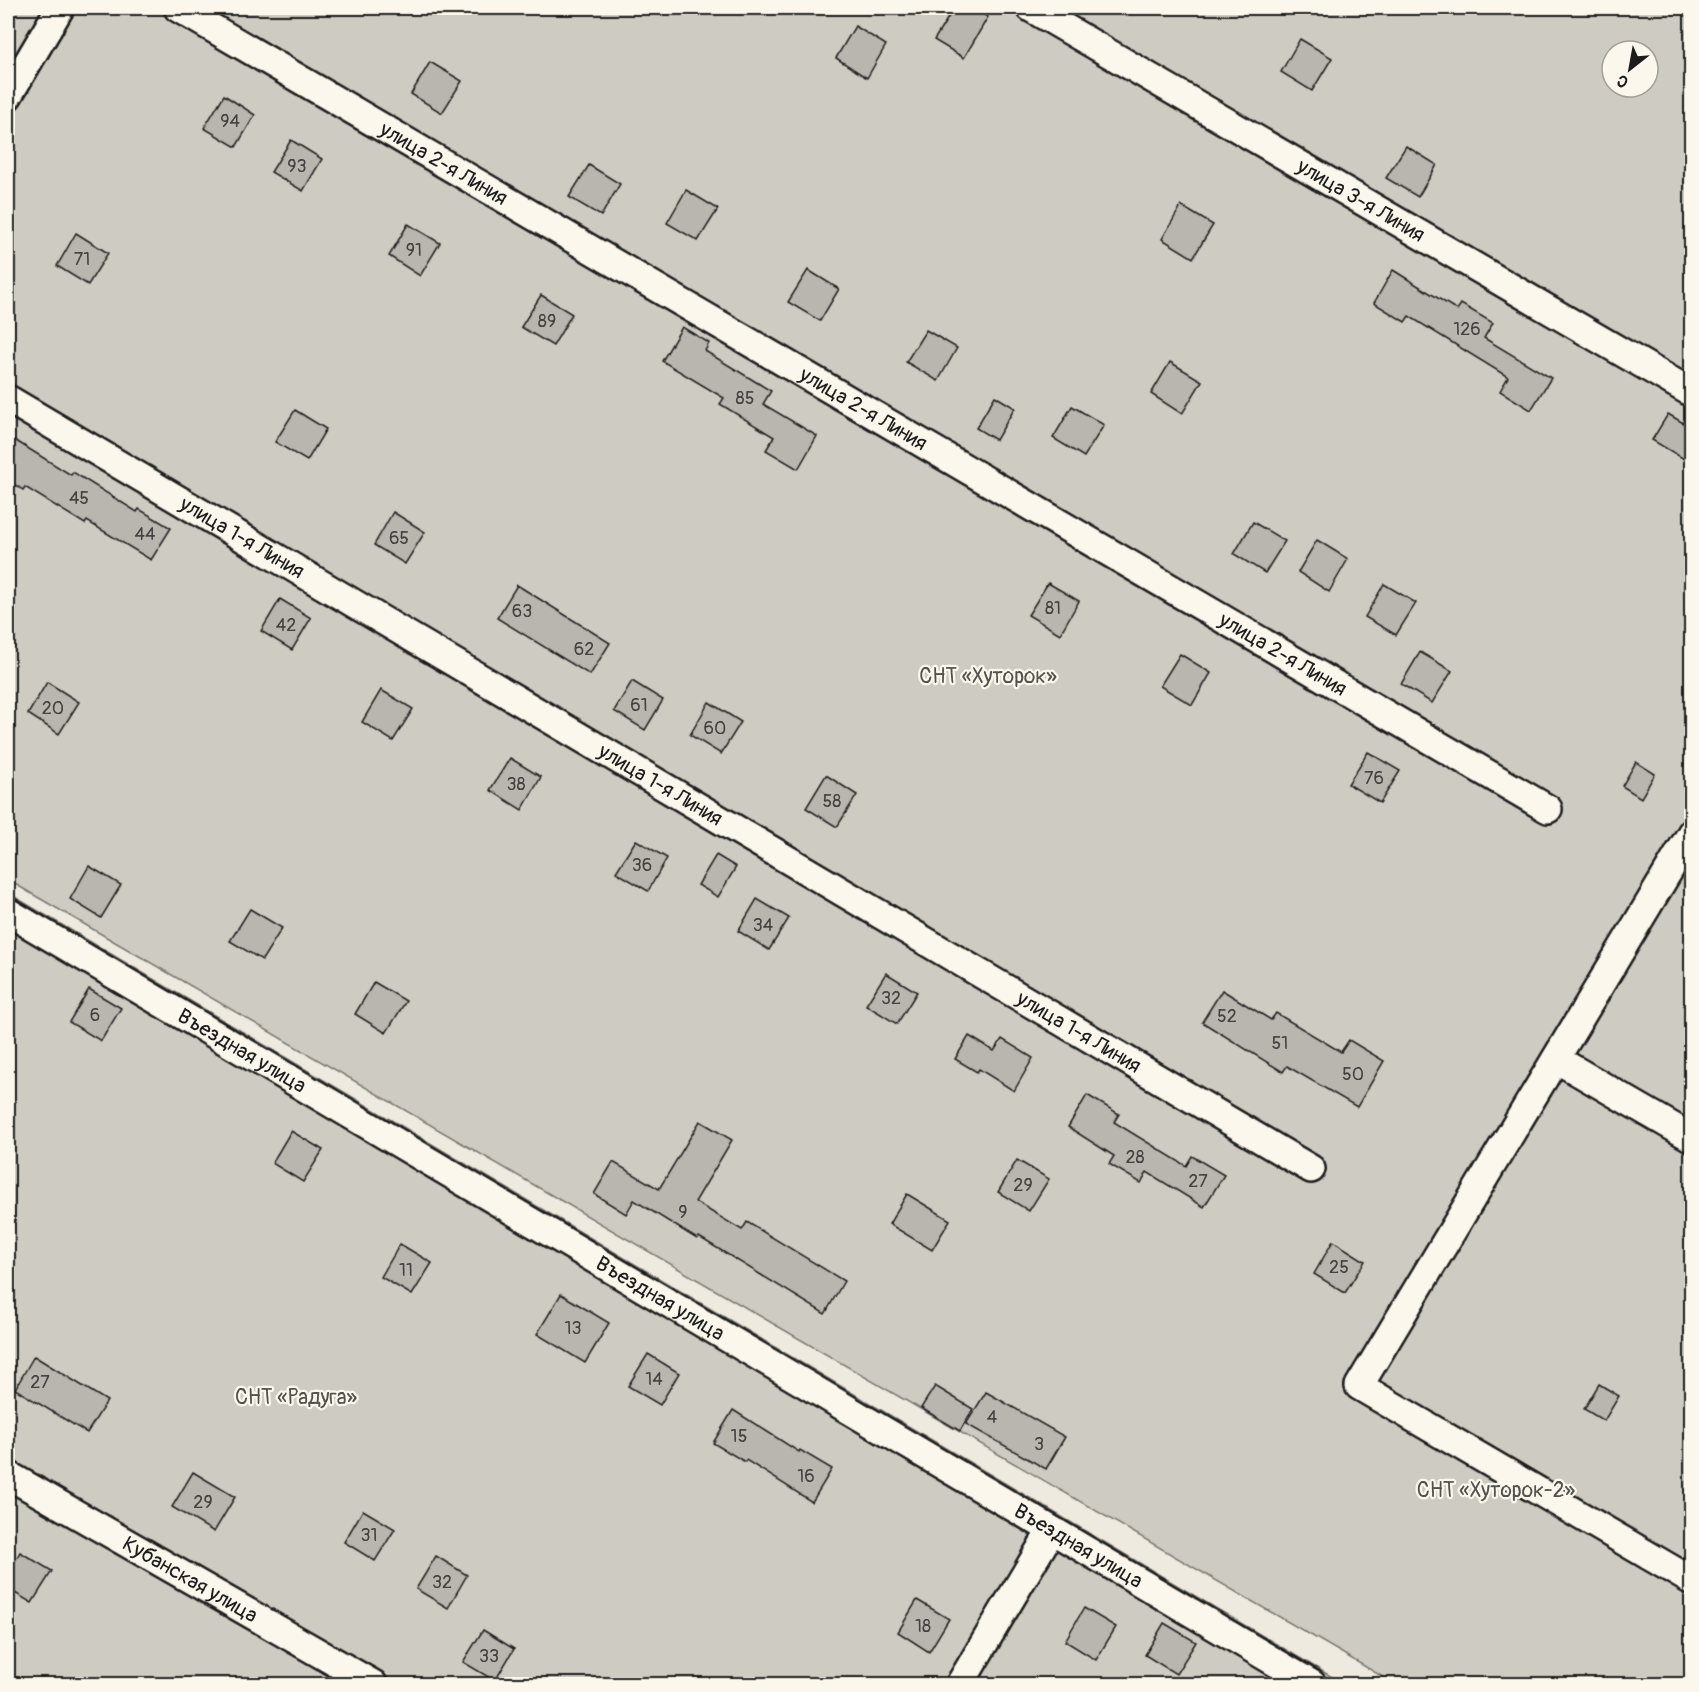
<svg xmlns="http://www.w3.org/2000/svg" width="1699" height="1692" font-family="Pangolin,sans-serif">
<rect width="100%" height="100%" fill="#eeeadf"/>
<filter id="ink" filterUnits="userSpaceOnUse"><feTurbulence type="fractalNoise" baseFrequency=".0167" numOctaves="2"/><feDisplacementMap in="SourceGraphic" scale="12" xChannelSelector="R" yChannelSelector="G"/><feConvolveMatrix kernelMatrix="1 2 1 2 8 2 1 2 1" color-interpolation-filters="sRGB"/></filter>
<g filter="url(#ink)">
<!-- green -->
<g fill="#ceccc2" stroke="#75746f" stroke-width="1.5" fill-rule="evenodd">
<path d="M8,8H1691V1684H1395L8,880ZM1612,51H1648V87H1612Z"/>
<path d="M8,893L1344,1684H8Z"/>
</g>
<!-- building -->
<g fill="#b9b6af" stroke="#1c1c1c" stroke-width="1.5">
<path d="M954,8H972L988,17L964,58L934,40Z"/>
<path d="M855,26L886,45L867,78L836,58Z"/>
<path d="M1300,39L1332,58L1312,91L1281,72Z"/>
<path d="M430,62L462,81L442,113L411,94Z"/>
<path d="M224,95L255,115L236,147L204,128Z"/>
<path d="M291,140L322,159L303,191L271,172Z"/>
<path d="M1406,146L1437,165L1418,197L1386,178Z"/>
<path d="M589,165L620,184L601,216L569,197Z"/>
<path d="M686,190L718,209L698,241L667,223Z"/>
<path d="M1181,206L1213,225L1193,258L1162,239Z"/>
<path d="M408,224L440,243L420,276L389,256Z"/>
<path d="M76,233L108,253L88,285L57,266Z"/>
<path d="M808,270L839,289L820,321L788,302Z"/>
<path d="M1393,270L1457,310L1461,304L1493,323L1484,338L1551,378L1531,410L1500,391L1508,377L1409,316L1405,322L1374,303Z"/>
<path d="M541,295L572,314L553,346L521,327Z"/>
<path d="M682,327L709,343L705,351L771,391L763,404L817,436L798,469L766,450L774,437L720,404L724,398L662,361Z"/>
<path d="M926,330L957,348L938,381L906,362Z"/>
<path d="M1170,362L1202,381L1182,414L1151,394Z"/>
<path d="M995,396L1015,408L996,440L976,428Z"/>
<path d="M1072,406L1104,425L1084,457L1053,438Z"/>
<path d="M295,410L326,429L307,461L275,442Z"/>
<path d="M1668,414L1692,428V446L1684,459L1652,440Z"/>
<path d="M8,436L71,475L73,472L137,512L139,509L171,528L151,560L87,521L85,524L25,487L23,490L8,480Z"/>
<path d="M393,512L425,532L405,564L374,545Z"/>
<path d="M1253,522L1285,541L1265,573L1234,554Z"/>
<path d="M1317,540L1348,559L1329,592L1298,572Z"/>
<path d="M1048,583L1079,601L1060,634L1028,615Z"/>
<path d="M1384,584L1416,603L1396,635L1365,617Z"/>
<path d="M517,585L610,643L590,675L497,618Z"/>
<path d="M280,599L311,618L292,650L261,631Z"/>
<path d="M1420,652L1452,671L1432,703L1401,684Z"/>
<path d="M1180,654L1211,673L1192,705L1160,686Z"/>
<path d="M632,681L663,700L645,730L614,711Z"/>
<path d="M47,682L79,702L59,734L28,714Z"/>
<path d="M381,690L413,709L393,741L362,722Z"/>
<path d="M709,702L741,722L721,754L690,735Z"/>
<path d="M1368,752L1400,771L1380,803L1348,784Z"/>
<path d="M510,758L541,777L522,810L490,790Z"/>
<path d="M1636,762L1655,774L1641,798L1622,786Z"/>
<path d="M826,775L857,795L837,827L806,808Z"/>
<path d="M636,840L667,858L648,891L616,872Z"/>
<path d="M716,855L736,867L718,897L698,885Z"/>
<path d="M89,866L121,885L101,918L70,899Z"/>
<path d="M757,899L789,918L769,950L738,931Z"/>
<path d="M250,909L282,928L262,960L230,941Z"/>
<path d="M886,973L917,992L897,1024L866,1005Z"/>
<path d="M374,982L406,1001L386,1033L355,1014Z"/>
<path d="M89,989L121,1008L101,1041L69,1022Z"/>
<path d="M1222,990L1271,1020L1276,1013L1341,1052L1349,1040L1384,1061L1357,1107L1287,1066L1283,1072L1202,1022Z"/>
<path d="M969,1036L994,1051L1002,1039L1033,1058L1014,1091L979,1069L977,1072L955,1059Z"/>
<path d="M1087,1095L1119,1114L1114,1122L1186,1166L1192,1156L1224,1175L1204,1207L1147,1172L1141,1183L1109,1164L1114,1156L1068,1127Z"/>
<path d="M700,1121L732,1140L695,1202L742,1230L747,1222L844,1281L825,1314L699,1237L697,1239L634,1200L626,1214L594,1194L613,1162L659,1189Z"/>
<path d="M291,1131L323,1150L303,1182L272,1163Z"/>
<path d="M1017,1160L1049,1179L1029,1211L998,1192Z"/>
<path d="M907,1194L950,1220L932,1250L889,1224Z"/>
<path d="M1333,1241L1365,1261L1345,1293L1314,1274Z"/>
<path d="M400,1244L432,1263L412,1295L381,1277Z"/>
<path d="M561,1294L609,1323L585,1363L537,1334Z"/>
<path d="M648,1354L679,1373L660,1405L628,1386Z"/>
<path d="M34,1356L107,1401L87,1433L15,1389Z"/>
<path d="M1599,1384L1619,1396L1604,1421L1584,1409Z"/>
<path d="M935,1386L973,1409L960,1431L921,1408Z"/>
<path d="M986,1392L1065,1437L1046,1469L966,1424Z"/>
<path d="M733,1410L799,1452L800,1450L832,1469L812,1502L746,1460L745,1462L713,1443Z"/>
<path d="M193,1472L235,1497L214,1532L172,1507Z"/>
<path d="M363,1510L395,1529L375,1561L344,1542Z"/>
<path d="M20,1552L52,1571L32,1603L8,1589V1573Z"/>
<path d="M436,1556L467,1575L448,1608L416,1589Z"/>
<path d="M917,1600L949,1619L929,1652L898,1632Z"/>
<path d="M1084,1608L1116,1627L1096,1660L1065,1641Z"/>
<path d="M1164,1623L1196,1642L1176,1674L1145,1655Z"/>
<path d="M483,1630L514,1649L495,1681L463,1662Z"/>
</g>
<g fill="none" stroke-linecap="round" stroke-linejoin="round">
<!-- street casing -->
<g stroke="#1c1c1c" stroke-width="32">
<g id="street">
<path id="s1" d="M178,8L1548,809"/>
<path id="s2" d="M1031,8L1692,393"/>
<path d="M8,96L60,8"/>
<path id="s3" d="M8,399L1311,1169"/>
<path d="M1692,832L1359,1386L1692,1581"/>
<path id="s4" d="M8,912L1312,1684"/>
<path d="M1556,1059L1692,1138"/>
<path id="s5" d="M8,1475L373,1684"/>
<path d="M960,1684L1051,1531"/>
</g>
</g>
<!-- street -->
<use href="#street" stroke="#fbf7ec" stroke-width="27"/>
</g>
</g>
<g text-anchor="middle" stroke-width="4.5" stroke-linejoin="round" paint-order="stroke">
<!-- number labels -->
<g font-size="18" fill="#434241">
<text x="230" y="127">94</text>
<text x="297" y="172">93</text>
<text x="414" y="256">91</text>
<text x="82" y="265">71</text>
<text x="547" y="327">89</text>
<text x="1467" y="335">126</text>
<text x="745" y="404">85</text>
<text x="79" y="504">45</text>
<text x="145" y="540">44</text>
<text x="399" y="544">65</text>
<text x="1053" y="614">81</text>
<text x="522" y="617">63</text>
<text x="286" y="631">42</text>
<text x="584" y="655">62</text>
<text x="639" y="711">61</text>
<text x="53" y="714">20</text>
<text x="715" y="734">60</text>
<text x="1374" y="784">76</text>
<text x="516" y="790">38</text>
<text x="832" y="807">58</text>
<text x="642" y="871">36</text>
<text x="763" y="931">34</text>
<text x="891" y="1004">32</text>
<text x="95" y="1021">6</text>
<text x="1227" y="1022">52</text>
<text x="1280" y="1049">51</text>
<text x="1353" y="1080">50</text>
<text x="1135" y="1163">28</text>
<text x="1198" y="1187">27</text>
<text x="1023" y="1191">29</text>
<text x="683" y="1218">9</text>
<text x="1339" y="1273">25</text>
<text x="406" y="1276">11</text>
<text x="573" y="1334">13</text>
<text x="654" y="1385">14</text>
<text x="40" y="1388">27</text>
<text x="992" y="1423">4</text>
<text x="739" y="1442">15</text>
<text x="1039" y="1450">3</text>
<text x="806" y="1482">16</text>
<text x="203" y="1508">29</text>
<text x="369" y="1541">31</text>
<text x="442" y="1588">32</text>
<text x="923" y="1632">18</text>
<text x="489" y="1662">33</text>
</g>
<!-- street labels -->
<g font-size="21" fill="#1c1c1c" stroke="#fbf7ec">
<text dy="7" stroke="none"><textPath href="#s1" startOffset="308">улица 2-я Линия</textPath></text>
<text dy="7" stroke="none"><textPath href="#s2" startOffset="382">улица 3-я Линия</textPath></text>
<text dy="7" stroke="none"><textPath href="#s1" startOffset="794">улица 2-я Линия</textPath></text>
<text dy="7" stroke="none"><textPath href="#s3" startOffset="272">улица 1-я Линия</textPath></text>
<text dy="7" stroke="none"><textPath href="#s1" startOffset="1280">улица 2-я Линия</textPath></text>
<text dy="7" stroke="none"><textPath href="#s3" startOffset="758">улица 1-я Линия</textPath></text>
<text dy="7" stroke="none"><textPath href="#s3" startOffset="1244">улица 1-я Линия</textPath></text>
<text dy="7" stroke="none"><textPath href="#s4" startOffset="272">Въездная улица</textPath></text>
<text dy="7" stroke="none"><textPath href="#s4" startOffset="758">Въездная улица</textPath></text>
<text dy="7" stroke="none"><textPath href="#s4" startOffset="1244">Въездная улица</textPath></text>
<text dy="7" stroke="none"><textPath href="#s5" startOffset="210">Кубанская улица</textPath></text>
</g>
<!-- park labels -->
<g font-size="21" fill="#51514e" stroke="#fbf7ec">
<text x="988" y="683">СНТ «Хуторок»</text>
<text x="296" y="1404">СНТ «Радуга»</text>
<text x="1496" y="1497">СНТ «Хуторок-2»</text>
</g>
</g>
<!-- margin -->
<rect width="1699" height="1692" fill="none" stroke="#fbf7ec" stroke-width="30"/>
<rect x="15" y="15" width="1669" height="1662" fill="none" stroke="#1c1c1c" stroke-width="2" filter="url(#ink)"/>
<!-- north arrow -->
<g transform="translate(1630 69) rotate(211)"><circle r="28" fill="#fbf7ec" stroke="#a29f99" stroke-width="1.5"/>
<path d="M0-4.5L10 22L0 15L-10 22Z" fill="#1c1c1c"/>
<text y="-9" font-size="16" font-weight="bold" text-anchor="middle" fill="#1c1c1c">С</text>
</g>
</svg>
